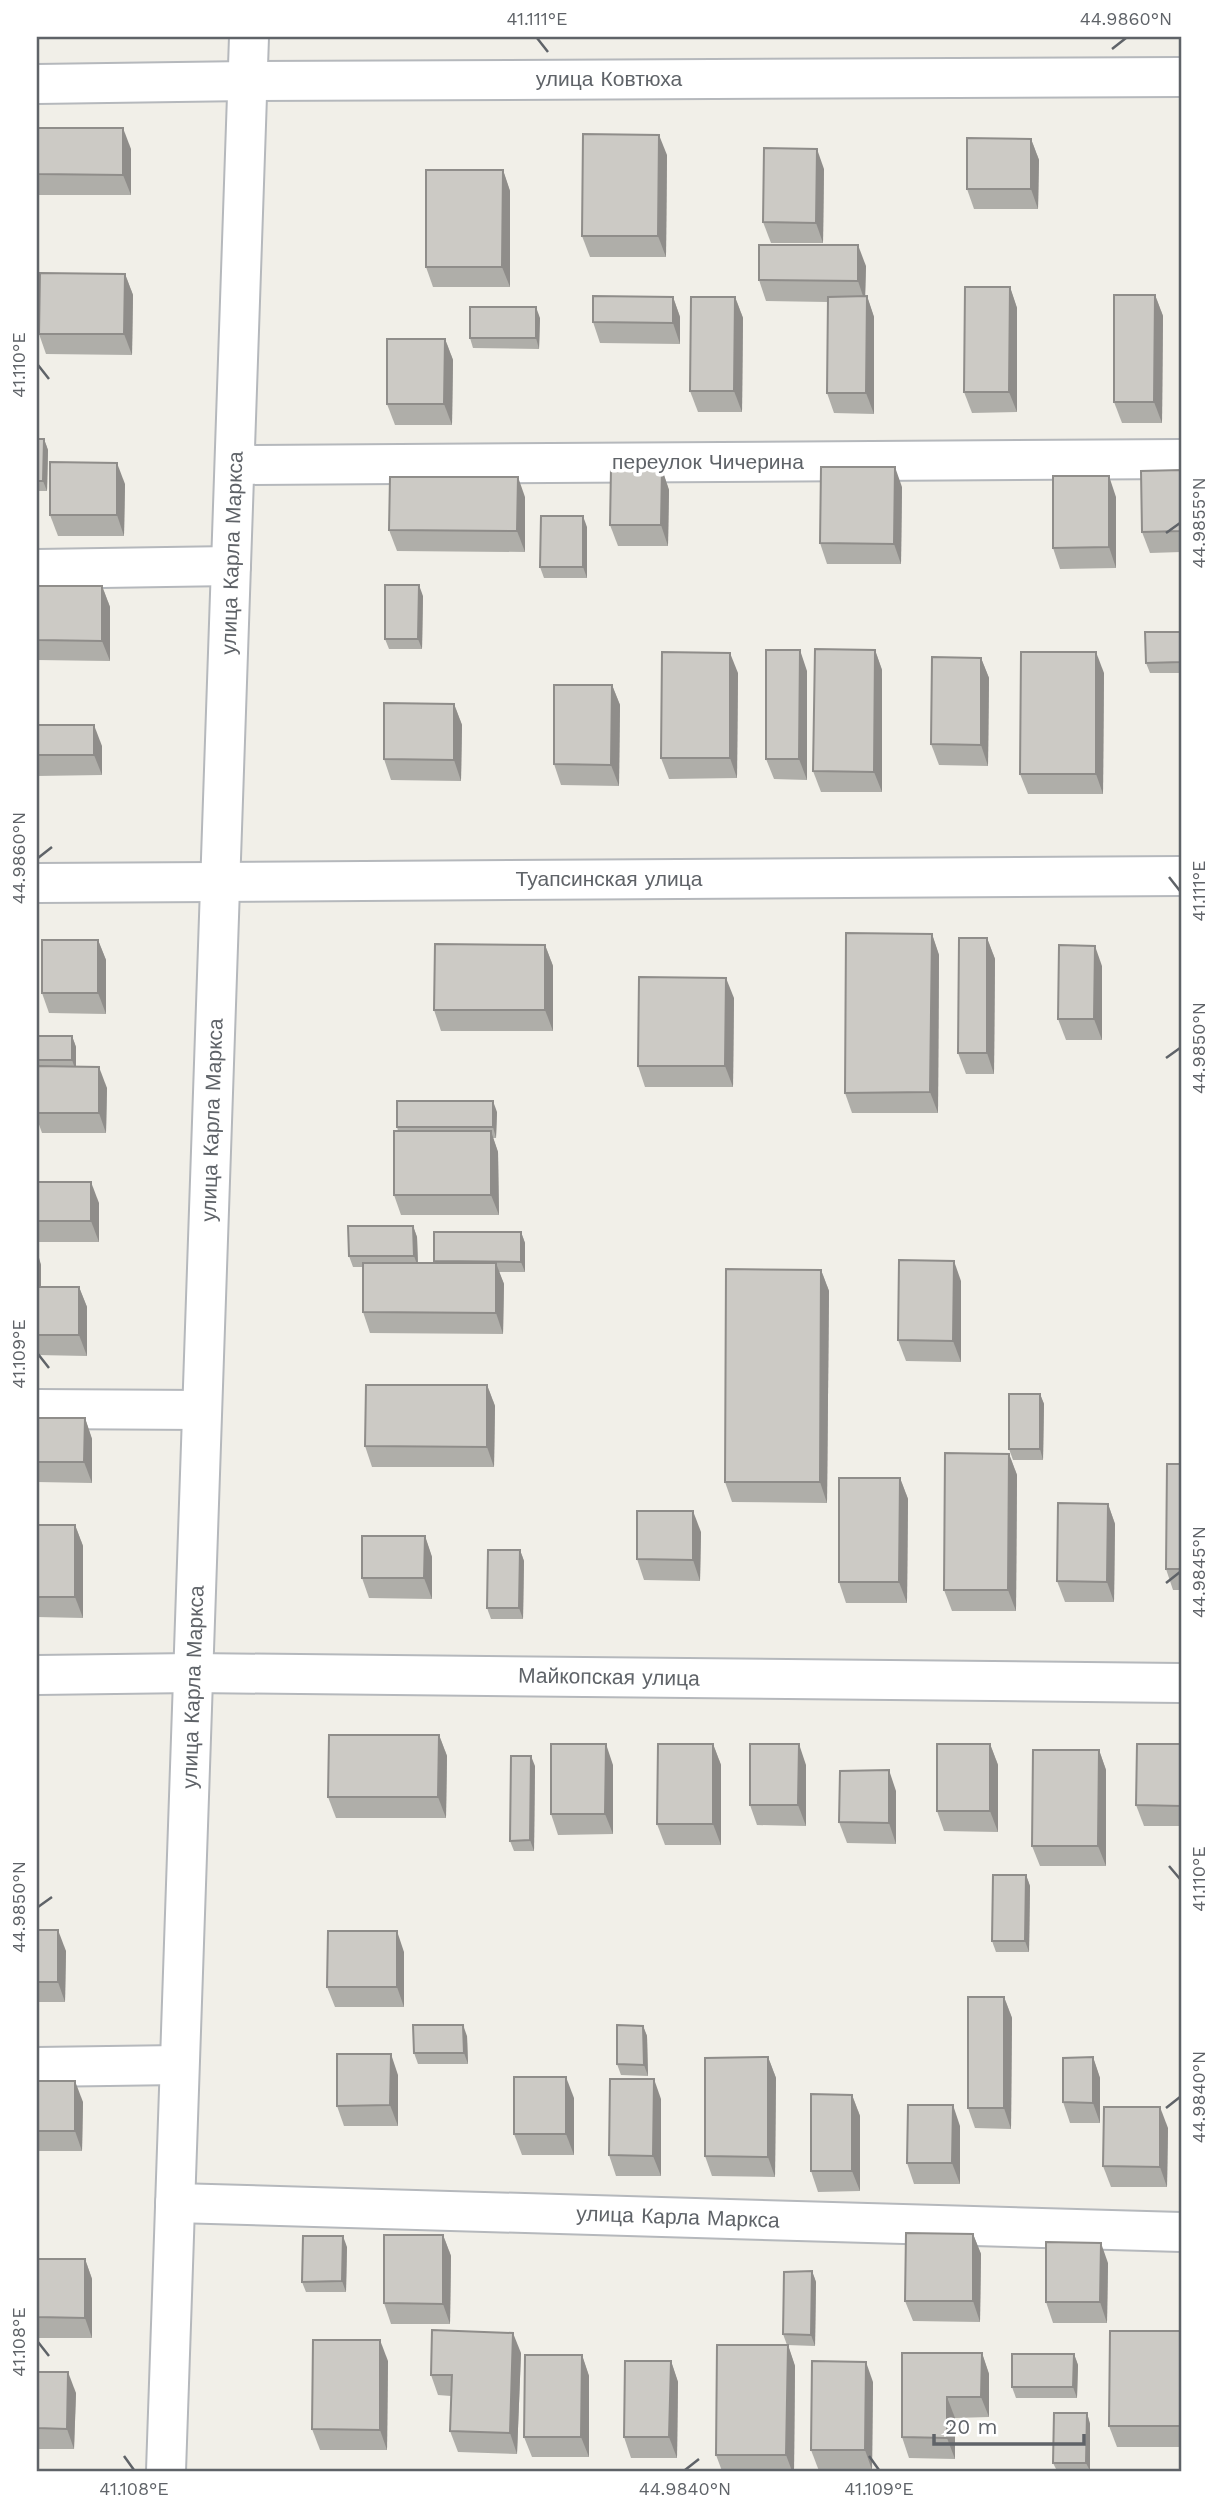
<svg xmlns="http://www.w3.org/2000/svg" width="1218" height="2508" font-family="'Work Sans',sans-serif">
<rect width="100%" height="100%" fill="#f1efe8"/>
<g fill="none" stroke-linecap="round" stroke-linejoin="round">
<!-- street casing -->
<g stroke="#b5b8bc" stroke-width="42">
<g id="street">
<path d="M37,84L248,81L1181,77"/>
<path d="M235,465L1181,459"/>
<path d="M37,569L231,566"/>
<path d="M37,883L1181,876"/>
<path d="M37,1409L202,1410"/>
<path d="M37,1675L193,1673L1181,1683"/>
<path d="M37,2067L179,2065"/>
<path d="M175,2203L1181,2232"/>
<path d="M166,2471L249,37"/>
</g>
</g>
<!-- street -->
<use href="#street" stroke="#fff" stroke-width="38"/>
</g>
<!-- wall -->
<g fill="#afaea9">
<path d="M37,128L131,149V195H37Z"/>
<path d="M1031,139L1039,160L1038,209H974L967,189Z"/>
<path d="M667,155L666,257H590L582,236Z"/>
<path d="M824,169L823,243H771L763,222Z"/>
<path d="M503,170L510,191V287H433L426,267Z"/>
<path d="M866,266L865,296H867L874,317V414L834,413L827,393L828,302L766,301L759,280Z"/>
<path d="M125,274L133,295L132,355L46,354L39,334Z"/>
<path d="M1010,287L1017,308V412L972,413L964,392Z"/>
<path d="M1155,295L1163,316L1162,423H1122L1114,402Z"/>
<path d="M673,297L680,317V344L600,343L593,322Z"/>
<path d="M735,297L743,318L742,412H698L690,391Z"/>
<path d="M540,318L539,349L473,348L470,338Z"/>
<path d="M445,339L453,360L452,425H395L387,404Z"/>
<path d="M37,439H44L48,450L47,491H37Z"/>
<path d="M662,469L669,490L668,546H618L610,525Z"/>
<path d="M1181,470V552L1150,553L1142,532Z"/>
<path d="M125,484L124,536H58L50,515Z"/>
<path d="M902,487L901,564H827L820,543Z"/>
<path d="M525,497V552L397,551L389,530Z"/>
<path d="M1116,497V568L1060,569L1053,548Z"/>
<path d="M587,527V578H544L540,567Z"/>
<path d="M37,586H102L110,607V661L37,660Z"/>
<path d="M423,596L422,649H389L385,639Z"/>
<path d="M1181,632V673H1150L1146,663Z"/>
<path d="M875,650L882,670V792H821L813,771Z"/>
<path d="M981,658L989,678L988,766L939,765L931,744Z"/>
<path d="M807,671V780L774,779L766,759Z"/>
<path d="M738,673L737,778L669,779L661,758Z"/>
<path d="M1104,673L1103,794H1028L1020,774Z"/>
<path d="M612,685L620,705L619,786L561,785L554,764Z"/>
<path d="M454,704L462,725L461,781L391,780L384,759Z"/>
<path d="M37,725L102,746V775L37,776Z"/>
<path d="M932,934L939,955L938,1113H852L845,1093Z"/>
<path d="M987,938L995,959L994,1074H966L958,1053Z"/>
<path d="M98,940L106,960V1014L49,1013L42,993Z"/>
<path d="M545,945L553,966V1031H441L434,1010Z"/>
<path d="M1102,966V1040H1066L1058,1019Z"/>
<path d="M734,998L733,1087H645L638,1066Z"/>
<path d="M37,1036H72L76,1047V1067L107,1088L106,1133H42L37,1119Z"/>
<path d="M497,1112L496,1138H493L498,1152L499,1215H401L394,1195L398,1131L397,1127Z"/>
<path d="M37,1182L99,1203V1242H37Z"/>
<path d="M413,1226L417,1237L418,1263H435L434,1261L521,1232L525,1243V1272H499L504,1284L503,1334L370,1333L363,1312V1267H353L349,1256Z"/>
<path d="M37,1254L41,1265V1287H79L87,1307V1356L37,1355Z"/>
<path d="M821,1270L829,1291L827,1503L732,1502L725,1482Z"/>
<path d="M961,1281V1362L906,1361L898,1340Z"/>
<path d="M487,1385L495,1406L494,1467H372L365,1446Z"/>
<path d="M1040,1394L1044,1404L1043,1460H1013L1009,1449Z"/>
<path d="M37,1418H85L92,1439V1483L37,1482Z"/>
<path d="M1009,1454L1017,1475L1016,1611H952L944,1590Z"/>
<path d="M1181,1464V1590H1173L1166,1569Z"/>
<path d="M900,1478L908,1499L907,1603H846L839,1582Z"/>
<path d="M1108,1504L1115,1524L1114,1602H1065L1057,1581Z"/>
<path d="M37,1525H75L83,1546V1618L37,1617Z"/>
<path d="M701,1532L700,1581L644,1580L637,1559Z"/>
<path d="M425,1536L432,1557V1599L369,1598L362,1578Z"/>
<path d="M520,1550L524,1561L523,1619H491L487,1608Z"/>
<path d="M439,1735L447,1756L446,1818H336L328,1797Z"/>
<path d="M713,1744L721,1765V1845H665L657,1824Z"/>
<path d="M990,1744L998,1765V1832L944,1831L937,1811Z"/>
<path d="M1181,1744V1826H1144L1136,1805Z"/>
<path d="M1099,1750L1106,1770V1866H1040L1032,1846Z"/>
<path d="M613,1765V1834L558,1835L551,1814Z"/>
<path d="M806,1765V1826L757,1825L750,1805Z"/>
<path d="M535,1766L534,1851H514L510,1841Z"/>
<path d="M896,1791V1844L847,1843L839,1822Z"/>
<path d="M1026,1875L1030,1886L1029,1952H996L992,1941Z"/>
<path d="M37,1930L66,1951L65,2002H37Z"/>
<path d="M404,1952V2007H335L327,1987Z"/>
<path d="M1004,1997L1012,2018L1011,2129L975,2128L968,2108Z"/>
<path d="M643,2026L647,2036L648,2076L621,2075L617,2064Z"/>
<path d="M467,2036L468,2064H418L414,2053Z"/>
<path d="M768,2057L776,2078L775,2177L712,2176L705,2156Z"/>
<path d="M1093,2057L1100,2078V2123H1070L1063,2102Z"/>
<path d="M398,2075V2126H344L337,2106Z"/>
<path d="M37,2081L83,2102L82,2151H37Z"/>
<path d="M852,2095L860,2116V2191L818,2192L811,2171Z"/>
<path d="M574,2098V2155H522L514,2134Z"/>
<path d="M661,2099V2176H616L609,2155Z"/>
<path d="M960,2126V2184H914L907,2163Z"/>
<path d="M1168,2128L1167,2187H1111L1103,2166Z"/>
<path d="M973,2234L981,2254L980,2322L913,2321L905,2301Z"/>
<path d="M443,2235L451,2256L450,2324H391L384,2303Z"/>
<path d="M347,2247L346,2292H306L302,2282Z"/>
<path d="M37,2259H85L92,2279V2338H37Z"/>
<path d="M1108,2263L1107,2323H1053L1046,2302Z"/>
<path d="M812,2271L816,2282L815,2346L787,2345L783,2334Z"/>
<path d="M1181,2331V2447H1117L1109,2426Z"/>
<path d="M788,2345L795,2366L794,2471H722L716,2455Z"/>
<path d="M521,2353L517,2454L458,2452L450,2431L451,2396L438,2395L431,2375Z"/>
<path d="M982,2353L989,2374V2417L955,2418V2459L909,2458L902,2437Z"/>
<path d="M1074,2354L1078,2365L1077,2398H1016L1012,2387Z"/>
<path d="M582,2355L589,2376V2457H532L524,2437Z"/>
<path d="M388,2361L387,2450H320L312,2429Z"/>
<path d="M671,2361L678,2382L677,2458H631L624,2437Z"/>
<path d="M37,2372L76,2393L74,2449H37Z"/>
<path d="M873,2382L872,2470L819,2471L811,2450Z"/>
<path d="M1087,2413L1090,2424V2471H1057L1053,2463Z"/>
</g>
<!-- shaded-wall -->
<g fill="#8f8d8a">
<path d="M123,128L131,149V195L123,175Z"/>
<path d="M659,135L667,155L666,257L658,236Z"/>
<path d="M1031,139L1039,160L1038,209L1031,189Z"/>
<path d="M817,149L824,169L823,243L816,223Z"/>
<path d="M503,170L510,191V287L502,267Z"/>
<path d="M858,245L866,266L865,302L858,281Z"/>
<path d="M125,274L133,295L132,355L124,334Z"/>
<path d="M1010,287L1017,308V412L1009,392Z"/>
<path d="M1155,295L1163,316L1162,423L1154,402Z"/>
<path d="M867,296L874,317V414L866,393Z"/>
<path d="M673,297L680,317V344L673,323Z"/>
<path d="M735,297L743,318L742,412L734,391Z"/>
<path d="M536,307L540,318L539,349L536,338Z"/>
<path d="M445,339L453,360L452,425L444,404Z"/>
<path d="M44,439L48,450L47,491L43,481Z"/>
<path d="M117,463L125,484L124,536L117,515Z"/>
<path d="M895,467L902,487L901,564L894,544Z"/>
<path d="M662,469L669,490L668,546L661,525Z"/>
<path d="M1109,476L1116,497V568L1109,547Z"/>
<path d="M518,477L525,497V552L517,531Z"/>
<path d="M583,516L587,527V578L583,567Z"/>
<path d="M419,585L423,596L422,649L418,639Z"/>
<path d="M102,586L110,607V661L102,641Z"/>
<path d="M800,650L807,671V780L799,759Z"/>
<path d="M875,650L882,670V792L874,772Z"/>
<path d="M1096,652L1104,673L1103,794L1096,774Z"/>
<path d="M730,653L738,673L737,778L730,758Z"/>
<path d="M981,658L989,678L988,766L981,745Z"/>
<path d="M612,685L620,705L619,786L611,765Z"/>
<path d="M454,704L462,725L461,781L454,760Z"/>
<path d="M94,725L102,746V775L94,755Z"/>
<path d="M932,934L939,955L938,1113L930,1092Z"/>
<path d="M987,938L995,959L994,1074L987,1053Z"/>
<path d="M98,940L106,960V1014L98,993Z"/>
<path d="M545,945L553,966V1031L545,1010Z"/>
<path d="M1095,946L1102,966V1040L1094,1019Z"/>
<path d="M726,978L734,998L733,1087L725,1066Z"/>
<path d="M72,1036L76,1047V1071L72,1060Z"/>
<path d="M99,1067L107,1088L106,1133L99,1113Z"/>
<path d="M493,1101L497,1112L496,1138L493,1127Z"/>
<path d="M491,1131L498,1152L499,1215L491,1195Z"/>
<path d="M91,1182L99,1203V1242L91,1221Z"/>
<path d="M413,1226L417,1237L418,1267L414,1256Z"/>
<path d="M521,1232L525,1243V1272L521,1262Z"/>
<path d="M38,1254L41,1265V1295L37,1285Z"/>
<path d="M954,1261L961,1281V1362L953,1341Z"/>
<path d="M496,1263L504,1284L503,1334L496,1313Z"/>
<path d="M821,1270L829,1291L827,1503L820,1482Z"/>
<path d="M79,1287L87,1307V1356L79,1335Z"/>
<path d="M487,1385L495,1406L494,1467L487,1447Z"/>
<path d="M1040,1394L1044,1404L1043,1460L1040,1449Z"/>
<path d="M85,1418L92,1439V1483L84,1462Z"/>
<path d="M1009,1454L1017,1475L1016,1611L1008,1590Z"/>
<path d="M900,1478L908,1499L907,1603L899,1582Z"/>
<path d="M1108,1504L1115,1524L1114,1602L1107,1582Z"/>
<path d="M693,1511L701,1532L700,1581L693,1560Z"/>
<path d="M75,1525L83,1546V1618L75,1597Z"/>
<path d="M425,1536L432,1557V1599L424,1578Z"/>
<path d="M520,1550L524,1561L523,1619L519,1608Z"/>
<path d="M439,1735L447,1756L446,1818L438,1797Z"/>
<path d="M606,1744L613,1765V1834L605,1814Z"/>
<path d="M713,1744L721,1765V1845L713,1824Z"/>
<path d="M799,1744L806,1765V1826L798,1805Z"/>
<path d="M990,1744L998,1765V1832L990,1811Z"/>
<path d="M1099,1750L1106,1770V1866L1098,1846Z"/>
<path d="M531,1756L535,1766L534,1851L530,1840Z"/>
<path d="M889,1770L896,1791V1844L889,1823Z"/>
<path d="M1026,1875L1030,1886L1029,1952L1025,1941Z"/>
<path d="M58,1930L66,1951L65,2002L58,1982Z"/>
<path d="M397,1931L404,1952V2007L397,1987Z"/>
<path d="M1004,1997L1012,2018L1011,2129L1004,2108Z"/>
<path d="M463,2025L467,2036L468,2064L464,2053Z"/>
<path d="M643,2026L647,2036L648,2076L644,2065Z"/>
<path d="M391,2054L398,2075V2126L390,2105Z"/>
<path d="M768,2057L776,2078L775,2177L768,2157Z"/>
<path d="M1093,2057L1100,2078V2123L1093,2103Z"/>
<path d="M566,2077L574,2098V2155L566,2134Z"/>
<path d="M654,2079L661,2099V2176L653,2156Z"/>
<path d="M75,2081L83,2102L82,2151L75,2131Z"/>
<path d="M852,2095L860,2116V2191L852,2171Z"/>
<path d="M953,2105L960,2126V2184L952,2163Z"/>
<path d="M1160,2107L1168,2128L1167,2187L1160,2167Z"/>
<path d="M973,2234L981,2254L980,2322L973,2301Z"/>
<path d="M443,2235L451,2256L450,2324L443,2304Z"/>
<path d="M343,2236L347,2247L346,2292L342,2281Z"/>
<path d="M1101,2243L1108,2263L1107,2323L1100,2302Z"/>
<path d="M85,2259L92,2279V2338L85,2318Z"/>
<path d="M812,2271L816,2282L815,2346L811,2335Z"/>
<path d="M513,2333L521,2353L517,2454L510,2433Z"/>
<path d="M380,2340L388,2361L387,2450L380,2430Z"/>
<path d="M788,2345L795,2366L794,2471H792L786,2455Z"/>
<path d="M982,2353L989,2374V2417L981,2397Z"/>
<path d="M1074,2354L1078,2365L1077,2398L1073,2387Z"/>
<path d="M582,2355L589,2376V2457L581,2437Z"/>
<path d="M671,2361L678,2382L677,2458L669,2437Z"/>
<path d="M866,2362L873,2382L872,2470L865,2450Z"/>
<path d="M68,2372L76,2393L74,2449L67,2429Z"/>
<path d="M947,2397L955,2418V2459L947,2438Z"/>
<path d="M1087,2413L1090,2424V2471L1086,2463Z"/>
</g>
<!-- building -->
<g fill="#cccac5" stroke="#8f8d8a" stroke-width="2">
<path d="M37,128H123V175L37,174Z"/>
<path d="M583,134L659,135L658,236H582Z"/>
<path d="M967,138L1031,139V189H967Z"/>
<path d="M764,148L817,149L816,223L763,222Z"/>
<path d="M426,170H503L502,267H426Z"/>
<path d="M759,245H858V281L759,280Z"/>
<path d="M40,273L125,274L124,334H39Z"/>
<path d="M965,287H1010L1009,392H964Z"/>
<path d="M1114,295H1155L1154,402H1114Z"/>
<path d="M593,296L673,297V323L593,322Z"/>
<path d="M867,296L866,393H827L828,297Z"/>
<path d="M691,297H735L734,391H690Z"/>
<rect x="470" y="307" width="66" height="31"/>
<path d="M387,339H445L444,404H387Z"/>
<path d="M37,439H44L43,481H37Z"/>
<path d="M50,462L117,463V515H50Z"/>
<path d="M821,467H895L894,544L820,543Z"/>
<path d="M611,468L662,469L661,525H610Z"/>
<path d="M1181,470V531L1142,532L1141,471Z"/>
<path d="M1053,476H1109V547L1053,548Z"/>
<path d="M390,477H518L517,531L389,530Z"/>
<path d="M541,516H583V567H540Z"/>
<path d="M385,585H419L418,639H385Z"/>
<path d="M37,586H102V641L37,640Z"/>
<path d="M1145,632H1181V662L1146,663Z"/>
<path d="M815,649L875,650L874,772L813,771Z"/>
<path d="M766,650H800L799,759H766Z"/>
<path d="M662,652L730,653V758H661Z"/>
<path d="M1021,652H1096V774H1020Z"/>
<path d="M932,657L981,658V745L931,744Z"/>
<path d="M554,685H612L611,765L554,764Z"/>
<path d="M384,703L454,704V760L384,759Z"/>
<rect x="37" y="725" width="57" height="30"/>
<path d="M846,933L932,934L930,1092L845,1093Z"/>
<path d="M959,938H987V1053H958Z"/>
<rect x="42" y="940" width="56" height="53"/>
<path d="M435,944L545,945V1010H434Z"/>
<path d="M1059,945L1095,946L1094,1019H1058Z"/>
<path d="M639,977L726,978L725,1066H638Z"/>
<rect x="37" y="1036" width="35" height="24"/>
<path d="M37,1066L99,1067V1113H37Z"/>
<rect x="397" y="1101" width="96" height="26"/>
<rect x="394" y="1131" width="97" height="64"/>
<rect x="37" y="1182" width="54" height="39"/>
<path d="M348,1226H413L414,1256H349Z"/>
<path d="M434,1232H521V1262L434,1261Z"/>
<path d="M37,1254H38L37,1285Z"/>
<path d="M899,1260L954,1261L953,1341L898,1340Z"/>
<path d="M363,1263H496V1313L363,1312Z"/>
<path d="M726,1269L821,1270L820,1482H725Z"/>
<rect x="37" y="1287" width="42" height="48"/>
<path d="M366,1385H487V1447L365,1446Z"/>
<rect x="1009" y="1394" width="31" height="55"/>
<path d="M37,1418H85L84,1462H37Z"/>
<path d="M945,1453L1009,1454L1008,1590H944Z"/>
<path d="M1167,1464H1181V1569H1166Z"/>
<path d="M839,1478H900L899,1582H839Z"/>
<path d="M1058,1503L1108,1504L1107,1582L1057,1581Z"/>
<path d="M637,1511H693V1560L637,1559Z"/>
<rect x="37" y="1525" width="38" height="72"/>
<path d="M362,1536H425L424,1578H362Z"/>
<path d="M488,1550H520L519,1608H487Z"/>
<path d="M329,1735H439L438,1797H328Z"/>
<path d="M551,1744H606L605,1814H551Z"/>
<path d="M658,1744H713V1824H657Z"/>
<path d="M750,1744H799L798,1805H750Z"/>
<rect x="937" y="1744" width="53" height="67"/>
<path d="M1137,1744H1181V1806L1136,1805Z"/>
<path d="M1033,1750H1099L1098,1846H1032Z"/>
<path d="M511,1756H531L530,1840L510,1841Z"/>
<path d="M889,1770V1823L839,1822L840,1771Z"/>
<path d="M993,1875H1026L1025,1941H992Z"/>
<rect x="37" y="1930" width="21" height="52"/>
<path d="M328,1931H397V1987H327Z"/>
<rect x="968" y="1997" width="36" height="111"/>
<path d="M413,2025H463L464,2053H414Z"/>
<path d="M617,2025L643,2026L644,2065L617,2064Z"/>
<path d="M337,2054H391L390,2105L337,2106Z"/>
<path d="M768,2057V2157L705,2156V2058Z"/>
<path d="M1093,2057V2103L1063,2102V2058Z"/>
<rect x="514" y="2077" width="52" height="57"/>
<path d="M610,2079H654L653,2156L609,2155Z"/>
<rect x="37" y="2081" width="38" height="50"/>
<path d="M811,2094L852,2095V2171H811Z"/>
<path d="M908,2105H953L952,2163H907Z"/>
<path d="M1104,2107H1160V2167L1103,2166Z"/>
<path d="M906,2233L973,2234V2301H905Z"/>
<path d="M384,2235H443V2304L384,2303Z"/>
<path d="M303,2236H343L342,2281L302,2282Z"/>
<path d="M1046,2242L1101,2243L1100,2302H1046Z"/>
<path d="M37,2259H85V2318L37,2317Z"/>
<path d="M812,2271L811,2335L783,2334L784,2272Z"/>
<path d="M432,2330L513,2333L510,2433L450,2431L452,2375H431Z"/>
<path d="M1110,2331H1181V2426H1109Z"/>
<path d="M313,2340H380V2430L312,2429Z"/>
<path d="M717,2345H788L786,2455H716Z"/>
<path d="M902,2353H982L981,2397H947V2438L902,2437Z"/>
<path d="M1012,2354H1074L1073,2387H1012Z"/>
<path d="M525,2355H582L581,2437H524Z"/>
<path d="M625,2361H671L669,2437H624Z"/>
<path d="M812,2361L866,2362L865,2450H811Z"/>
<path d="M37,2372H68L67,2429L37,2428Z"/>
<path d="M1054,2413H1087L1086,2463H1053Z"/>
</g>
<!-- ticks -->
<path fill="none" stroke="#5f6368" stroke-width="2.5" d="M537,38L548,52M1112,49L1126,38M38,365L49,379M1166,533L1180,523M38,858L52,847M1169,877L1180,891M1166,1058L1180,1048M38,1354L49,1368M1166,1583L1180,1572M1169,1866L1180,1879M38,1907L52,1897M1166,2108L1180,2097M38,2342L49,2356M124,2456L134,2470M869,2456L879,2470M685,2470L699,2459"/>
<g text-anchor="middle" stroke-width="7" stroke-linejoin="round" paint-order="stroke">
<!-- street labels -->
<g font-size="21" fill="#5f6368" stroke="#fff">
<text x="609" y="86">улица Ковтюха</text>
<text x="708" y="469">переулок Чичерина</text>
<text transform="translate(232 553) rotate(-88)" y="7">улица Карла Маркса</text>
<text x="609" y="886">Туапсинская улица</text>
<text transform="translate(212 1120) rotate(-88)" y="7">улица Карла Маркса</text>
<text transform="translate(609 1677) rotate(1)" y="7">Майкопская улица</text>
<text transform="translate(193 1687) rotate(-88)" y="7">улица Карла Маркса</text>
<text transform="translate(678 2217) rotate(2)" y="7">улица Карла Маркса</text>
</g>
</g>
<!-- border -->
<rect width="1218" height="2508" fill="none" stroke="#ffffff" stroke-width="77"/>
<!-- scale -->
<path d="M934 2434v10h150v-10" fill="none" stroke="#5f6368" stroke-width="3.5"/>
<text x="945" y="2434" font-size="21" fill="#5f6368" stroke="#ffffff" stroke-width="5" paint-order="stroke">20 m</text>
<rect x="38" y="38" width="1142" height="2432" fill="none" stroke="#5f6368" stroke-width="2.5"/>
<g font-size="18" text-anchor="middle" fill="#5f6368">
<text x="537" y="25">41.111°E</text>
<text x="1126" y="25">44.9860°N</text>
<text transform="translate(19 365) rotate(-90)" y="6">41.110°E</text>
<text transform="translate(1199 523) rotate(-90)" y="6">44.9855°N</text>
<text transform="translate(19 858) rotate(-90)" y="6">44.9860°N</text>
<text transform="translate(1199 891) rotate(-90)" y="6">41.111°E</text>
<text transform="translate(1199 1048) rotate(-90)" y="6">44.9850°N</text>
<text transform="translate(19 1354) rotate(-90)" y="6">41.109°E</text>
<text transform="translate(1199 1572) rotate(-90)" y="6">44.9845°N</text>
<text transform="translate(1199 1879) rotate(-90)" y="6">41.110°E</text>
<text transform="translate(19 1907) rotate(-90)" y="6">44.9850°N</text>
<text transform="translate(1199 2097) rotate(-90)" y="6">44.9840°N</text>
<text transform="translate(19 2342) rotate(-90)" y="6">41.108°E</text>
<text x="134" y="2495">41.108°E</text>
<text x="685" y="2495">44.9840°N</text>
<text x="879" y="2495">41.109°E</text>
</g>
</svg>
